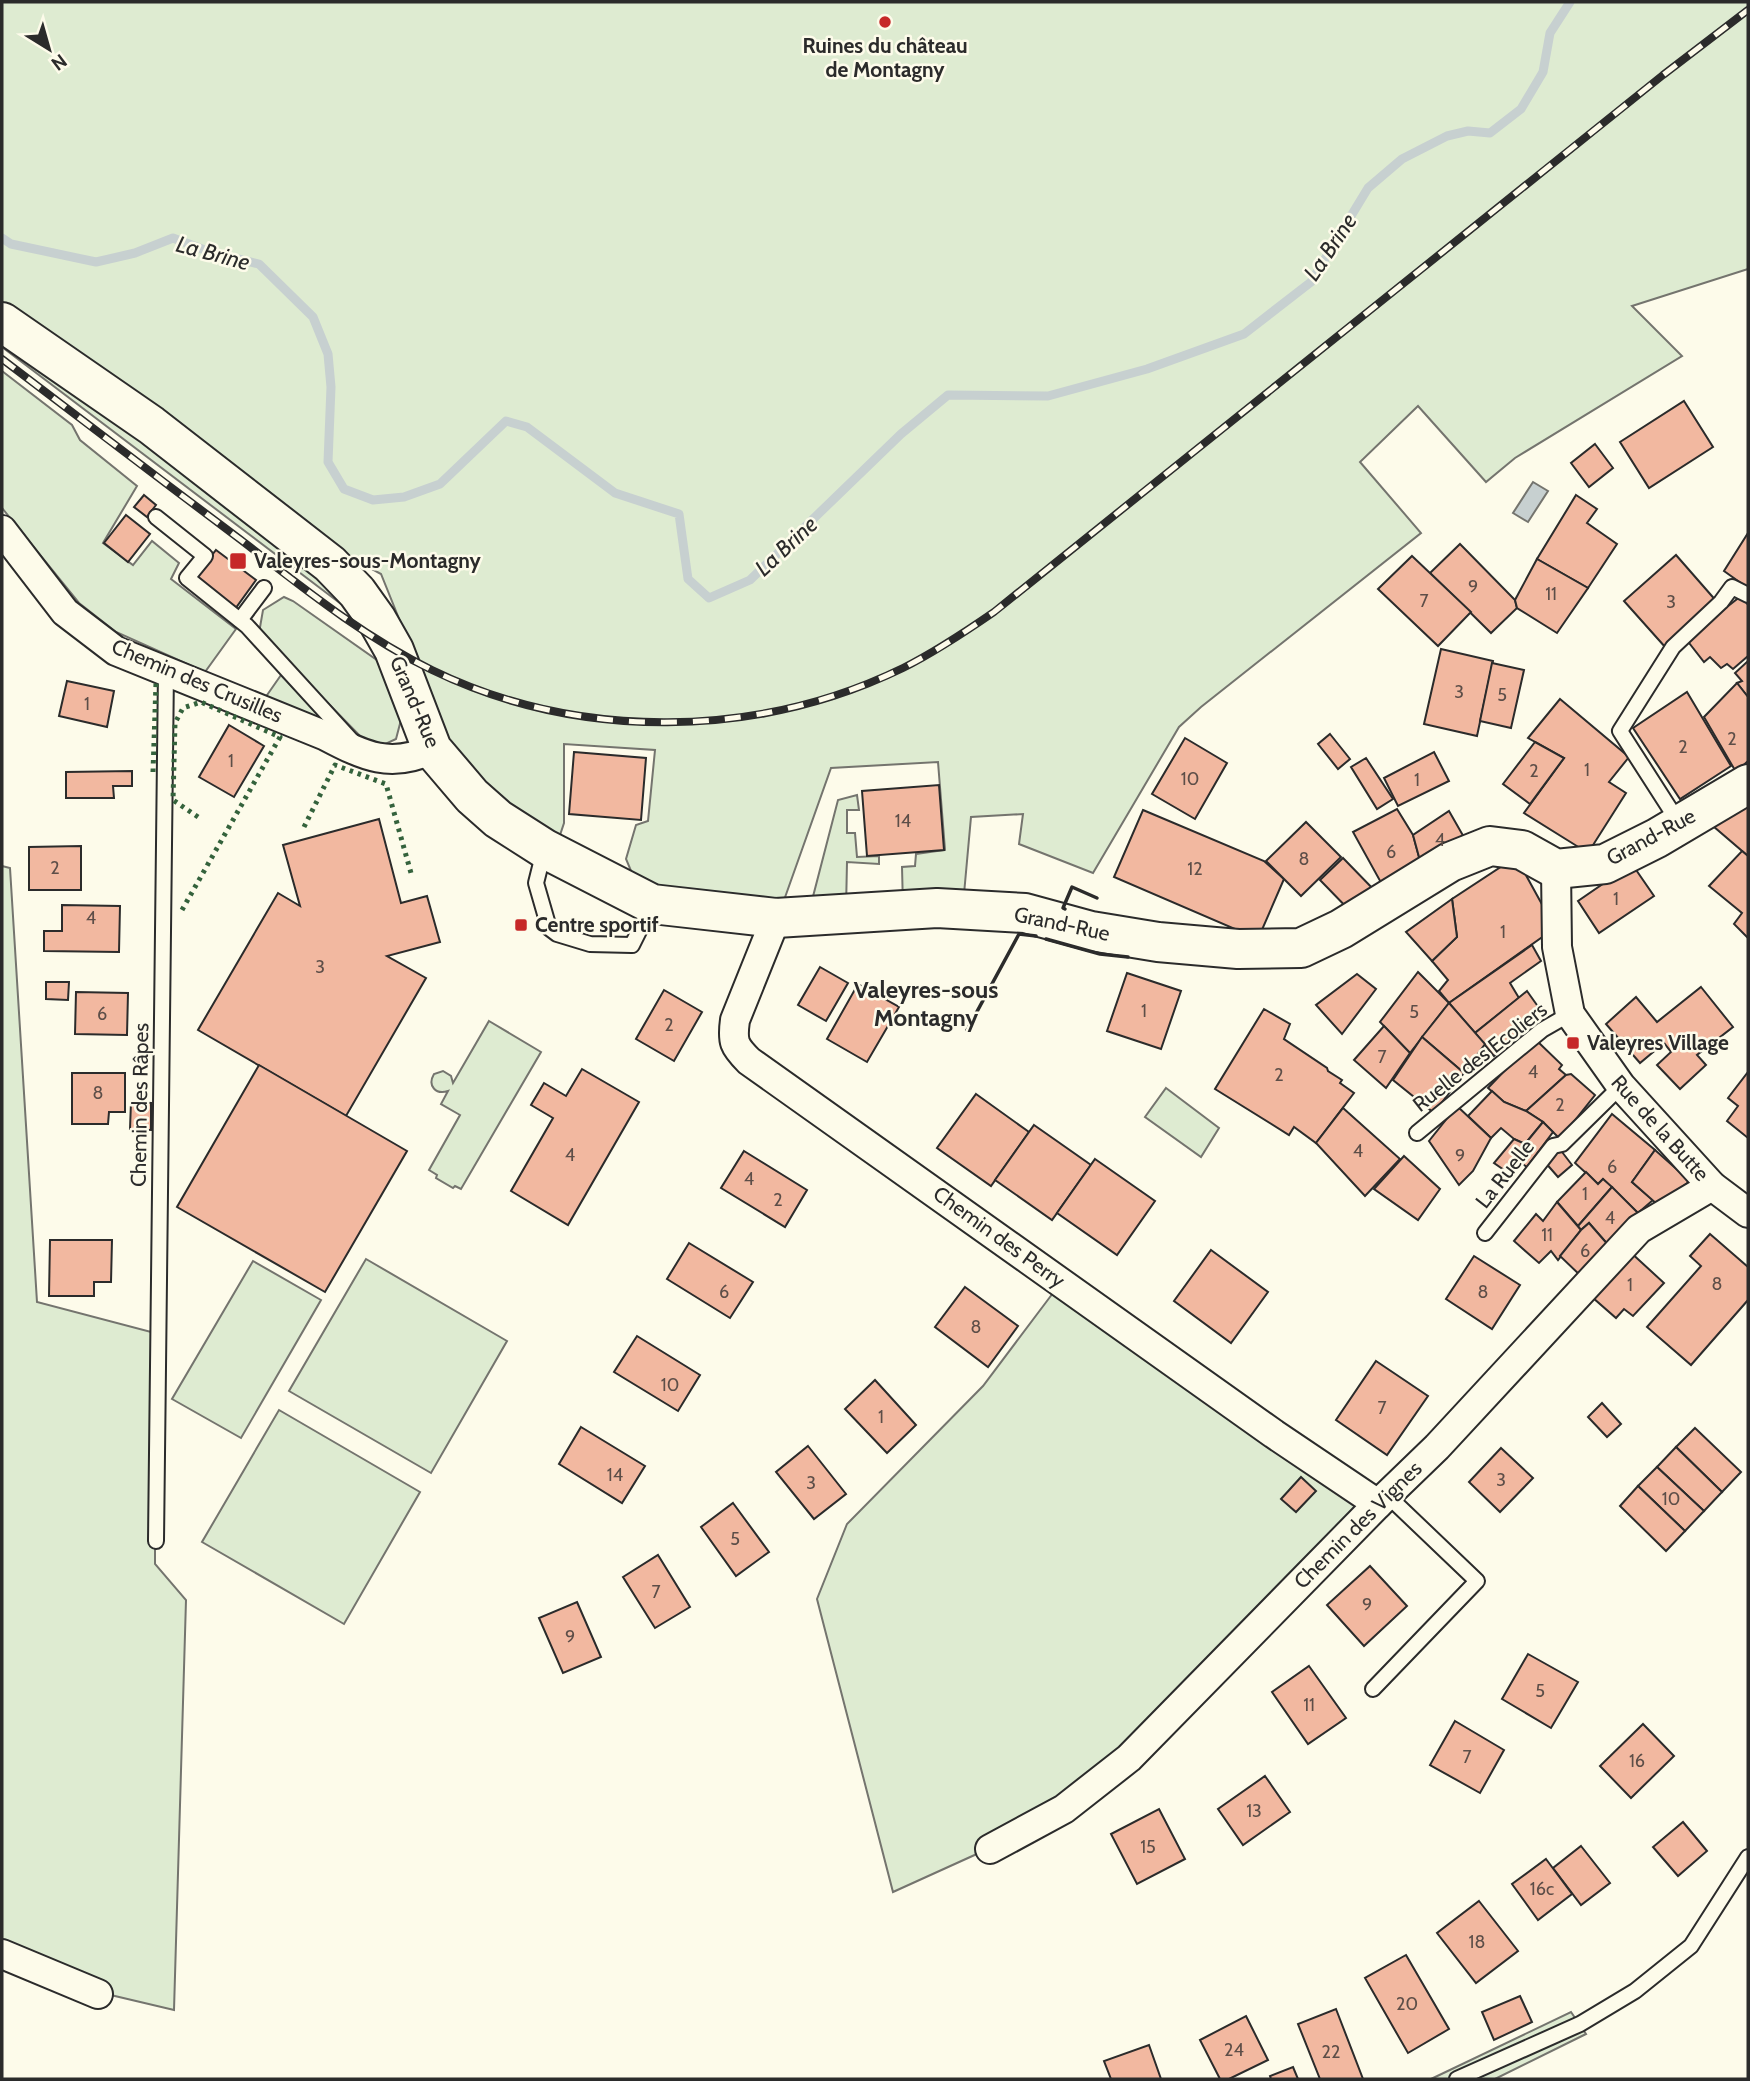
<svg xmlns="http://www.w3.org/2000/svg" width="1750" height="2081" font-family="Cabin,sans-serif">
<rect width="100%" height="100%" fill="#fdfbea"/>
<!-- green -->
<g fill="#deebd1" stroke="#74746e" stroke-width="2">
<path d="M2,2H1748V269L1632,306L1682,356L1515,458L1486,482L1418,406L1360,462L1421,533L1201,707L1179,727L1093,873L1019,844L1023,814L971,817L963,905L903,907L902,867L915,866L916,854L945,850L938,762L831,768L783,903L683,892L634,878L626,859L636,825L648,821L655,750L564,744V823L560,835L524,818L477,778L451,748L381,574L348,556L268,491L152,423L2,319Z"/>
<path d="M2,334L322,572L349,610L2,347Z"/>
<path d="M2,371L72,425L80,440L137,486L103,543L133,565L152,541L179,563L171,579L236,629L205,672L116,632L79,603L2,508Z"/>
<path d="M284,597L293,601L381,663L402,716L396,739L379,747L364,740L259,633L263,610Z"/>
<path d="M281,675L329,725L265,698Z"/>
<path d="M857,795L859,810H847V833H855L857,857L879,856V864L847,862L846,909L809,912L838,800Z"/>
<path d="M2,866L10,868L37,1302L155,1333V1564L186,1600L174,2010L98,1992L2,1951Z"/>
<path d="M489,1021L541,1052L461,1189L455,1186L453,1188L436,1178L437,1175L429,1170L460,1115L441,1104L448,1091C436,1095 427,1086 434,1074L443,1071L451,1076L453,1083Z"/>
<path d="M1166,1088L1219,1128L1201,1157L1145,1117Z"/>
<path d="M366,1259L507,1341L431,1473L289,1391Z"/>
<path d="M253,1261L321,1300L241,1438L172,1399Z"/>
<path d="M1059,1285L1376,1504L1127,1757L990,1848L893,1892L817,1599L847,1524L983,1386Z"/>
<path d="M279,1410L420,1492L344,1624L202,1542Z"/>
<path d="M1571,2012L1586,2034L1495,2079H1431Z"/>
</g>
<!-- water -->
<path fill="#c7d0d0" stroke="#74746e" stroke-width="2" d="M1533,482L1548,491L1528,522L1513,513Z"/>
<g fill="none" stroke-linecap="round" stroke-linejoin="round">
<!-- stream -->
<path stroke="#c7d0d0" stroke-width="9" d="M2,238L11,244L96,262L135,253L173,238L210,252L259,264L313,317L328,354L331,387L328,462L344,489L373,500L404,497L440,484L506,421L527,427L615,493L679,514L688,579L709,598L750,580L901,434L948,395L1048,396L1147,369L1244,334L1311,282L1368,188L1402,159L1447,136L1468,131L1490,133L1521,109L1543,72L1550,33L1570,2"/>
</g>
<!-- building -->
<g fill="#f2b8a0" stroke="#2b2b2b" stroke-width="2">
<path d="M1684,401L1713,447L1649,488L1620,442Z"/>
<path d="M1595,444L1613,468L1589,487L1571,463Z"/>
<path d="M144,495L156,505L147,517L134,507Z"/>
<path d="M1576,495L1597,509L1587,523L1617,544L1588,588L1537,559Z"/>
<path d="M126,515L150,534L128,562L104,543Z"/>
<path d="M1748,533V588L1724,571Z"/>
<path d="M1460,544L1515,600L1517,608L1491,633L1430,573Z"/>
<path d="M216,550L256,580L235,609L194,578Z"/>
<path d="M1676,555L1718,603L1666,648L1624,601Z"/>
<path d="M1412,556L1471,612L1438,646L1378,589Z"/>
<path d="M1537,559L1588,588L1557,633L1517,608L1515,600Z"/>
<path d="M1741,596L1748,605V656L1733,669L1727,664L1721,668L1710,657L1704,662L1686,639Z"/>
<path d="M1441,649L1493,661L1477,736L1424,724Z"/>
<path d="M1748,661V697L1737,683L1742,681L1735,673Z"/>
<path d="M1492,663L1524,670L1511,728L1480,721Z"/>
<path d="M67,681L114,691L107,727L59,716Z"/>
<path d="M1737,683L1748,697V761L1736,772L1704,717Z"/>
<path d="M1687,692L1731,766L1680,799L1633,728Z"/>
<path d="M1560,699L1629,757L1609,782L1626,793L1588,853L1524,813L1564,758L1528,738Z"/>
<path d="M229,725L264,746L234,797L199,777Z"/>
<path d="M1330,734L1350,759L1338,769L1318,744Z"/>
<path d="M1185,738L1227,763L1195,819L1152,794Z"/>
<path d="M1535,742L1564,758L1530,804L1503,784Z"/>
<path d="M574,752L646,758L641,820L569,814Z"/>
<path d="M1434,752L1449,781L1398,806L1384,778Z"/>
<path d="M1366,758L1393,799L1377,809L1351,767Z"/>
<path d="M132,771V786H113L114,798H66V772Z"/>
<path d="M939,785L944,850L867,856L862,791Z"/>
<path d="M1748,800V856L1713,826Z"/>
<path d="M1397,809L1413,835L1422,868L1384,888L1353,832Z"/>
<path d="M1143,810L1264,861L1284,879L1258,939L1114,877Z"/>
<path d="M1449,811L1469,846L1422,868L1413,835Z"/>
<path d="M379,819L401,903L427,896L440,942L387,956L426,978L346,1116L198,1030L278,893L300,906L283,845Z"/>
<path d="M1306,822L1341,857L1301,896L1266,861Z"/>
<path d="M81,846V890H29V847Z"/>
<path d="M1742,851L1748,856V938L1734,924L1742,913L1709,886Z"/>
<path d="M1516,857L1555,928L1449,1003L1439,991L1448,980L1432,961L1457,937L1452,899Z"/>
<path d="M1343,858L1379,895L1356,917L1320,880Z"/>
<path d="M1632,864L1654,896L1599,933L1578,901Z"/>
<path d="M1452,899L1457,937L1432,961L1406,932Z"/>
<path d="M62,905L120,906L119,952L44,951V931H62Z"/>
<path d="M1532,945L1541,961L1510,983L1519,998L1475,1033L1449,1003Z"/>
<path d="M820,967L848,983L826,1021L798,1005Z"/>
<path d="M1418,972L1449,1003L1410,1053L1380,1022Z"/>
<path d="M1127,973L1181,991L1161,1049L1107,1031Z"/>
<path d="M1357,974L1376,989L1342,1034L1316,1005Z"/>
<path d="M46,982H69L68,1000L46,999Z"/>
<path d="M858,984L899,1007L867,1062L827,1039Z"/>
<path d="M1701,987L1733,1027L1697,1055L1706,1065L1680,1089L1657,1065L1671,1052L1664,1043L1640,1063L1606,1024L1636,997L1657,1022Z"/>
<path d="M664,990L702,1012L674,1061L636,1039Z"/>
<path d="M1527,991L1544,1015L1494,1056L1475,1033Z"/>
<path d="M76,992L128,993L127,1035L75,1034Z"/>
<path d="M1449,1003L1485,1044L1464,1073L1422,1037Z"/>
<path d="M1264,1009L1290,1024L1284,1039L1327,1068L1328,1071L1342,1080L1340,1083L1354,1093L1316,1143L1294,1127L1289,1135L1215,1089Z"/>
<path d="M1384,1026L1410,1053L1386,1088L1354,1060Z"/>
<path d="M1422,1037L1464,1073L1434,1113L1393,1080Z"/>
<path d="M1535,1039L1562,1065L1559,1069L1566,1075L1526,1111L1504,1102L1488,1088Z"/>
<path d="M259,1065L407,1151L325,1292L177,1207Z"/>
<path d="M582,1069L639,1102L568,1225L511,1191L553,1118L531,1105L544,1083L566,1096Z"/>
<path d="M1748,1072V1138L1727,1121L1738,1106L1728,1098Z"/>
<path d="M72,1073H125V1112H109L108,1124H72Z"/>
<path d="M1571,1074L1595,1095L1560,1139L1543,1122L1526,1111L1566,1075Z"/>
<path d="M1492,1091L1504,1102L1526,1111L1543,1122L1525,1144L1514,1139L1501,1128L1491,1138L1468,1116Z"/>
<path d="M976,1094L1029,1132L991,1186L937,1148Z"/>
<path d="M131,1102L151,1103V1130L130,1129Z"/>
<path d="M1457,1106L1491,1138L1473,1171L1459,1185L1429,1141Z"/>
<path d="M1343,1108L1400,1159L1365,1196L1316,1143Z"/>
<path d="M1612,1114L1655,1150L1632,1182L1653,1200L1638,1213L1603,1179L1598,1184L1575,1163Z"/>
<path d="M1543,1122L1553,1132L1527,1167L1518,1161L1507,1172L1494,1163L1514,1139L1525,1144Z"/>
<path d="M1034,1125L1091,1165L1052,1220L995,1180Z"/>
<path d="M1559,1148L1572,1165L1558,1177L1544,1161Z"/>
<path d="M1655,1150L1690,1181L1658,1205L1632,1182Z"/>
<path d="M744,1151L807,1190L785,1227L721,1188Z"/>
<path d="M1404,1156L1440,1189L1418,1220L1374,1189Z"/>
<path d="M1095,1159L1155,1201L1117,1255L1057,1213Z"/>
<path d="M1586,1172L1598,1184L1603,1179L1612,1187L1578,1226L1557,1202Z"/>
<path d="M1612,1187L1638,1213L1610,1247L1589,1223L1581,1230L1578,1226Z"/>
<path d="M1557,1202L1581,1230L1558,1260L1551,1251L1539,1263L1514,1241L1536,1214L1543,1221Z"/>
<path d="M1589,1223L1610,1247L1583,1278L1560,1256L1581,1230Z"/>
<path d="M1710,1234L1748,1267V1300L1691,1365L1647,1327L1701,1266L1690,1256Z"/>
<path d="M50,1240H112L111,1282H94V1296H49Z"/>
<path d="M689,1243L753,1282L730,1318L667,1279Z"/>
<path d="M1211,1250L1268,1292L1231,1343L1174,1301Z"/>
<path d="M1628,1250L1664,1283L1633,1316L1624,1309L1616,1318L1592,1297Z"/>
<path d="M1474,1256L1520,1285L1492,1329L1446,1299Z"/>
<path d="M965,1287L1018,1326L988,1367L935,1327Z"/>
<path d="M637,1336L700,1375L678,1411L614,1372Z"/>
<path d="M1376,1361L1428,1396L1387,1455L1336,1420Z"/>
<path d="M875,1380L916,1425L887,1453L845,1409Z"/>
<path d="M1602,1403L1621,1424L1607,1437L1588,1417Z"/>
<path d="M581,1427L645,1466L622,1503L559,1464Z"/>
<path d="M1695,1428L1741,1472L1722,1492L1676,1447Z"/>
<path d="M808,1446L846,1494L814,1519L776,1472Z"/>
<path d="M1676,1447L1722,1492L1704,1511L1657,1467Z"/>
<path d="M1501,1448L1533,1478L1500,1512L1469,1482Z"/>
<path d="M1657,1467L1704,1511L1685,1531L1638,1486Z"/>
<path d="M1301,1477L1316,1491L1296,1512L1281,1499Z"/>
<path d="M1638,1486L1685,1531L1666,1551L1620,1506Z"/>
<path d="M733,1503L769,1552L736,1576L701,1527Z"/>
<path d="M658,1555L690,1607L655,1628L623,1577Z"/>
<path d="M1370,1566L1407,1606L1364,1646L1327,1605Z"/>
<path d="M577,1602L601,1657L563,1673L539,1618Z"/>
<path d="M1528,1654L1578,1682L1551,1728L1502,1699Z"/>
<path d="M1309,1666L1346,1718L1308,1744L1272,1692Z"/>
<path d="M1455,1721L1504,1750L1480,1793L1430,1765Z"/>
<path d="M1643,1724L1674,1756L1631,1798L1600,1766Z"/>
<path d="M1265,1776L1290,1812L1243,1845L1218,1809Z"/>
<path d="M1159,1809L1185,1859L1137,1884L1111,1834Z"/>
<path d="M1683,1822L1707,1851L1678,1876L1653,1847Z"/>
<path d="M1581,1846L1610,1883L1581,1905L1553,1868Z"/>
<path d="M1546,1859L1572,1894L1538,1920L1512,1884Z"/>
<path d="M1479,1901L1518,1951L1476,1983L1437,1933Z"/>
<path d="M1406,1955L1449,2029L1408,2053L1365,1978Z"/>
<path d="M1520,1996L1532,2022L1494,2040L1482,2012Z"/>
<path d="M1336,2009L1363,2079H1320L1298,2024Z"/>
<path d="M1246,2016L1268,2060L1229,2079H1220L1200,2040Z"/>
<path d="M1149,2045L1161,2079H1111L1104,2061Z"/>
<path d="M1293,2067L1298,2079H1271L1270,2076Z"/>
</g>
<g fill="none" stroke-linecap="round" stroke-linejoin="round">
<!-- lane casing -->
<g stroke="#2b2b2b" stroke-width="18">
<g id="lane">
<path d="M156,517L205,556L187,578L247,626L353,742"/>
<path d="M240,620L264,588"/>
<path d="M1679,823L1620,731L1673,647L1721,602L1732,587L1748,595"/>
<path d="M544,851L536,883L549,928L557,934L590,944L632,945L652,905"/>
<path d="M1417,1133L1542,1030L1570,1014"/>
<path d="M1485,1233L1553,1146L1562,1144L1621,1086"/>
<path d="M156,1541L166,670"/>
<path d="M1373,1689L1477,1581L1387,1495"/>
<path d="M1457,2079L1580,2024L1635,1991L1691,1946L1748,1857"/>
</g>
</g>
<!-- street casing -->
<g stroke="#2b2b2b" stroke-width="32">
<g id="street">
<path d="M2,530L65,612L116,651L326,736C364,756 391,769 432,749"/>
<path d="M1556,869L1557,947L1570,1014L1621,1086L1712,1186L1748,1213"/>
<path d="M776,918L735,1020C732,1042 734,1046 749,1061L1274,1434L1378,1504"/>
<path d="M990,1849L1064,1809L1129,1758L1378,1504L1437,1447L1639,1229L1712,1186"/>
<path d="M2,1954L98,1994"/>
</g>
</g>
<!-- secondary casing -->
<g stroke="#2b2b2b" stroke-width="42">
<path id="secondary" d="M2,322L151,425L330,564L357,592L377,620L394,650L432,749L472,796L498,819L545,849L652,904L776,918L937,908L1025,913L1091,931L1158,942L1238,949L1301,948L1341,929L1450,862L1490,846L1522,850L1556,869L1605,864L1657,838L1748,784"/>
</g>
<!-- lane -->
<use href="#lane" stroke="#fdfbea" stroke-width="14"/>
<!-- street -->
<use href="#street" stroke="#fdfbea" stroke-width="28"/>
<!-- secondary -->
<use href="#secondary" stroke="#fdfbea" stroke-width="38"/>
<!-- rail casing -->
<g stroke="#2b2b2b" stroke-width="8">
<path id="rail" d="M2,359C81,419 161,480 241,540C302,587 362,636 432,670C578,741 757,739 903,668C935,652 965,632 994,612L1663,75L1748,10"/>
</g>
<!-- rail -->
<use href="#rail" stroke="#fdfbea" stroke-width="5" stroke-dasharray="16" stroke-linecap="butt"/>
<!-- hedge -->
<g stroke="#34623c" stroke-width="5" stroke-dasharray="3.5 5" stroke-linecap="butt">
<path d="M153,772L156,683"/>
<path d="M304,827L335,765L386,784L411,873"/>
<path d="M182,910L280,737L201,702L183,708L175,723L173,800L201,819"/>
</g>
<!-- wall -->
<g stroke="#2b2b2b" stroke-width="3.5">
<path d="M1065,909L1063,908L1072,887L1097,898"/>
<path d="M1046,939L1100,954L1128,957"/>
<path d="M967,1030L1019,934L1036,936"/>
</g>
</g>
<!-- markers -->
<g fill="#c62828" stroke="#fdfbea" stroke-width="2.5">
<circle cx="885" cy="22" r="7"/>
<rect x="229" y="552" width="18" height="18" rx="3.5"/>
<rect x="514" y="918" width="14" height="14" rx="3.5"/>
<rect x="1566" y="1036" width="14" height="14" rx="3.5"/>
</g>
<g text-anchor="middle" stroke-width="5" stroke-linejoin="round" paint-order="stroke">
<!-- number labels -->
<g font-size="18" fill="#5d4e48">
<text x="1473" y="593">9</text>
<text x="1551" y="600">11</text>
<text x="1424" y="607">7</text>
<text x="1671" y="608">3</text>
<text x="1459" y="698">3</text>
<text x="1502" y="701">5</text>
<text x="87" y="710">1</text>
<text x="1732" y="745">2</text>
<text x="1683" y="753">2</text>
<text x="231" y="767">1</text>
<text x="1587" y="776">1</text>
<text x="1534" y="777">2</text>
<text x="1190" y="785">10</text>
<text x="1417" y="786">1</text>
<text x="903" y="827">14</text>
<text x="1440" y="846">4</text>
<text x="1391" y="858">6</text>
<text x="1304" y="865">8</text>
<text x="55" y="874">2</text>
<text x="1195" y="875">12</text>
<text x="1616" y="905">1</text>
<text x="91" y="924">4</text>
<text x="1503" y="938">1</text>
<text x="320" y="973">3</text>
<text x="1144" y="1017">1</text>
<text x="1414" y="1018">5</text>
<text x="102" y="1020">6</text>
<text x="669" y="1031">2</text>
<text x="1382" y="1063">7</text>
<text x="1533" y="1078">4</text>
<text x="1279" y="1081">2</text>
<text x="98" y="1099">8</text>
<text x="1560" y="1111">2</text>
<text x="1358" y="1157">4</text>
<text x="570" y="1161">4</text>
<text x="1460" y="1162">9</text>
<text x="1612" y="1173">6</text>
<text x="749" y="1185">4</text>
<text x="1585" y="1200">1</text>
<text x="778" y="1206">2</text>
<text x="1610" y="1224">4</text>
<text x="1547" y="1241">11</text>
<text x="1585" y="1257">6</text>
<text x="1717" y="1290">8</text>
<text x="1630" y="1291">1</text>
<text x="724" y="1298">6</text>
<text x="1483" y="1298">8</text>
<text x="976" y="1333">8</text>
<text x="670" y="1391">10</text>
<text x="1382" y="1414">7</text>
<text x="881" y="1423">1</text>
<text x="615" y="1481">14</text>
<text x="1501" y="1486">3</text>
<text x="811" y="1489">3</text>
<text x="1671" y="1505">10</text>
<text x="735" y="1545">5</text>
<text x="656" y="1598">7</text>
<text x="1367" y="1611">9</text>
<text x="570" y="1643">9</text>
<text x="1540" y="1697">5</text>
<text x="1309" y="1711">11</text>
<text x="1467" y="1763">7</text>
<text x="1637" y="1767">16</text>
<text x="1254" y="1817">13</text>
<text x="1148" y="1853">15</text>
<text x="1542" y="1895">16c</text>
<text x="1477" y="1948">18</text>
<text x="1407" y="2010">20</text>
<text x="1234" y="2056">24</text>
<text x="1331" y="2058">22</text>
</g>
<!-- poi labels -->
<g font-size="21" font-weight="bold" fill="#2b2b2b" stroke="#fdfbea" text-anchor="start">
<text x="885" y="53" text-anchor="middle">Ruines du château<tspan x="885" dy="24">de Montagny</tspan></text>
<text x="254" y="568">Valeyres-sous-Montagny</text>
<text x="535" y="932">Centre sportif</text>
<text x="1587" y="1050">Valeyres Village</text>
</g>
<!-- street labels -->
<g font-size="21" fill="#2b2b2b" stroke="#fdfbea">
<text transform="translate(197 681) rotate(23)" y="7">Chemin des Crusilles</text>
<text transform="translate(415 702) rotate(67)" y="7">Grand-Rue</text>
<text transform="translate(1651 837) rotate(-28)" y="7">Grand-Rue</text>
<text transform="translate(1062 924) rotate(12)" y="7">Grand-Rue</text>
<text transform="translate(1480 1057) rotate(-38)" y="7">Ruelle des Ecoliers</text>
<text transform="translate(140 1105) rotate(-89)" y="7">Chemin des Râpes</text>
<text transform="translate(1660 1128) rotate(48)" y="7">Rue de la Butte</text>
<text transform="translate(1505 1174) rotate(-52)" y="7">La Ruelle</text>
<text transform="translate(999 1237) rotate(36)" y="7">Chemin des Perry</text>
<text transform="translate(1358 1525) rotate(-45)" y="7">Chemin des Vignes</text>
</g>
<!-- water labels -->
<g font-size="23" font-style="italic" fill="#2b2b2b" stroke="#fdfbea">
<text transform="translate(1330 247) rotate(-56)" y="8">La Brine</text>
<text transform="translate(213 253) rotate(15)" y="8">La Brine</text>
<text transform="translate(786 546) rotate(-43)" y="8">La Brine</text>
</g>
<!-- quarter labels -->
<g font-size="24" font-weight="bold" fill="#2b2b2b" stroke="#fdfbea">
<text x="926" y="998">Valeyres-sous<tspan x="926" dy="28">Montagny</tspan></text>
</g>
</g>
<!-- border -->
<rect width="1750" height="2081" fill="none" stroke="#2b2b2b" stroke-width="7"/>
<!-- north arrow -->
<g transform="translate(49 49) rotate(143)" stroke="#fdfbea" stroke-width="5" paint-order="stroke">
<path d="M0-5L12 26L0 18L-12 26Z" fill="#2b2b2b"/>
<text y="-10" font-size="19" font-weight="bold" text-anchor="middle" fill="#2b2b2b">N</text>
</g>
</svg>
